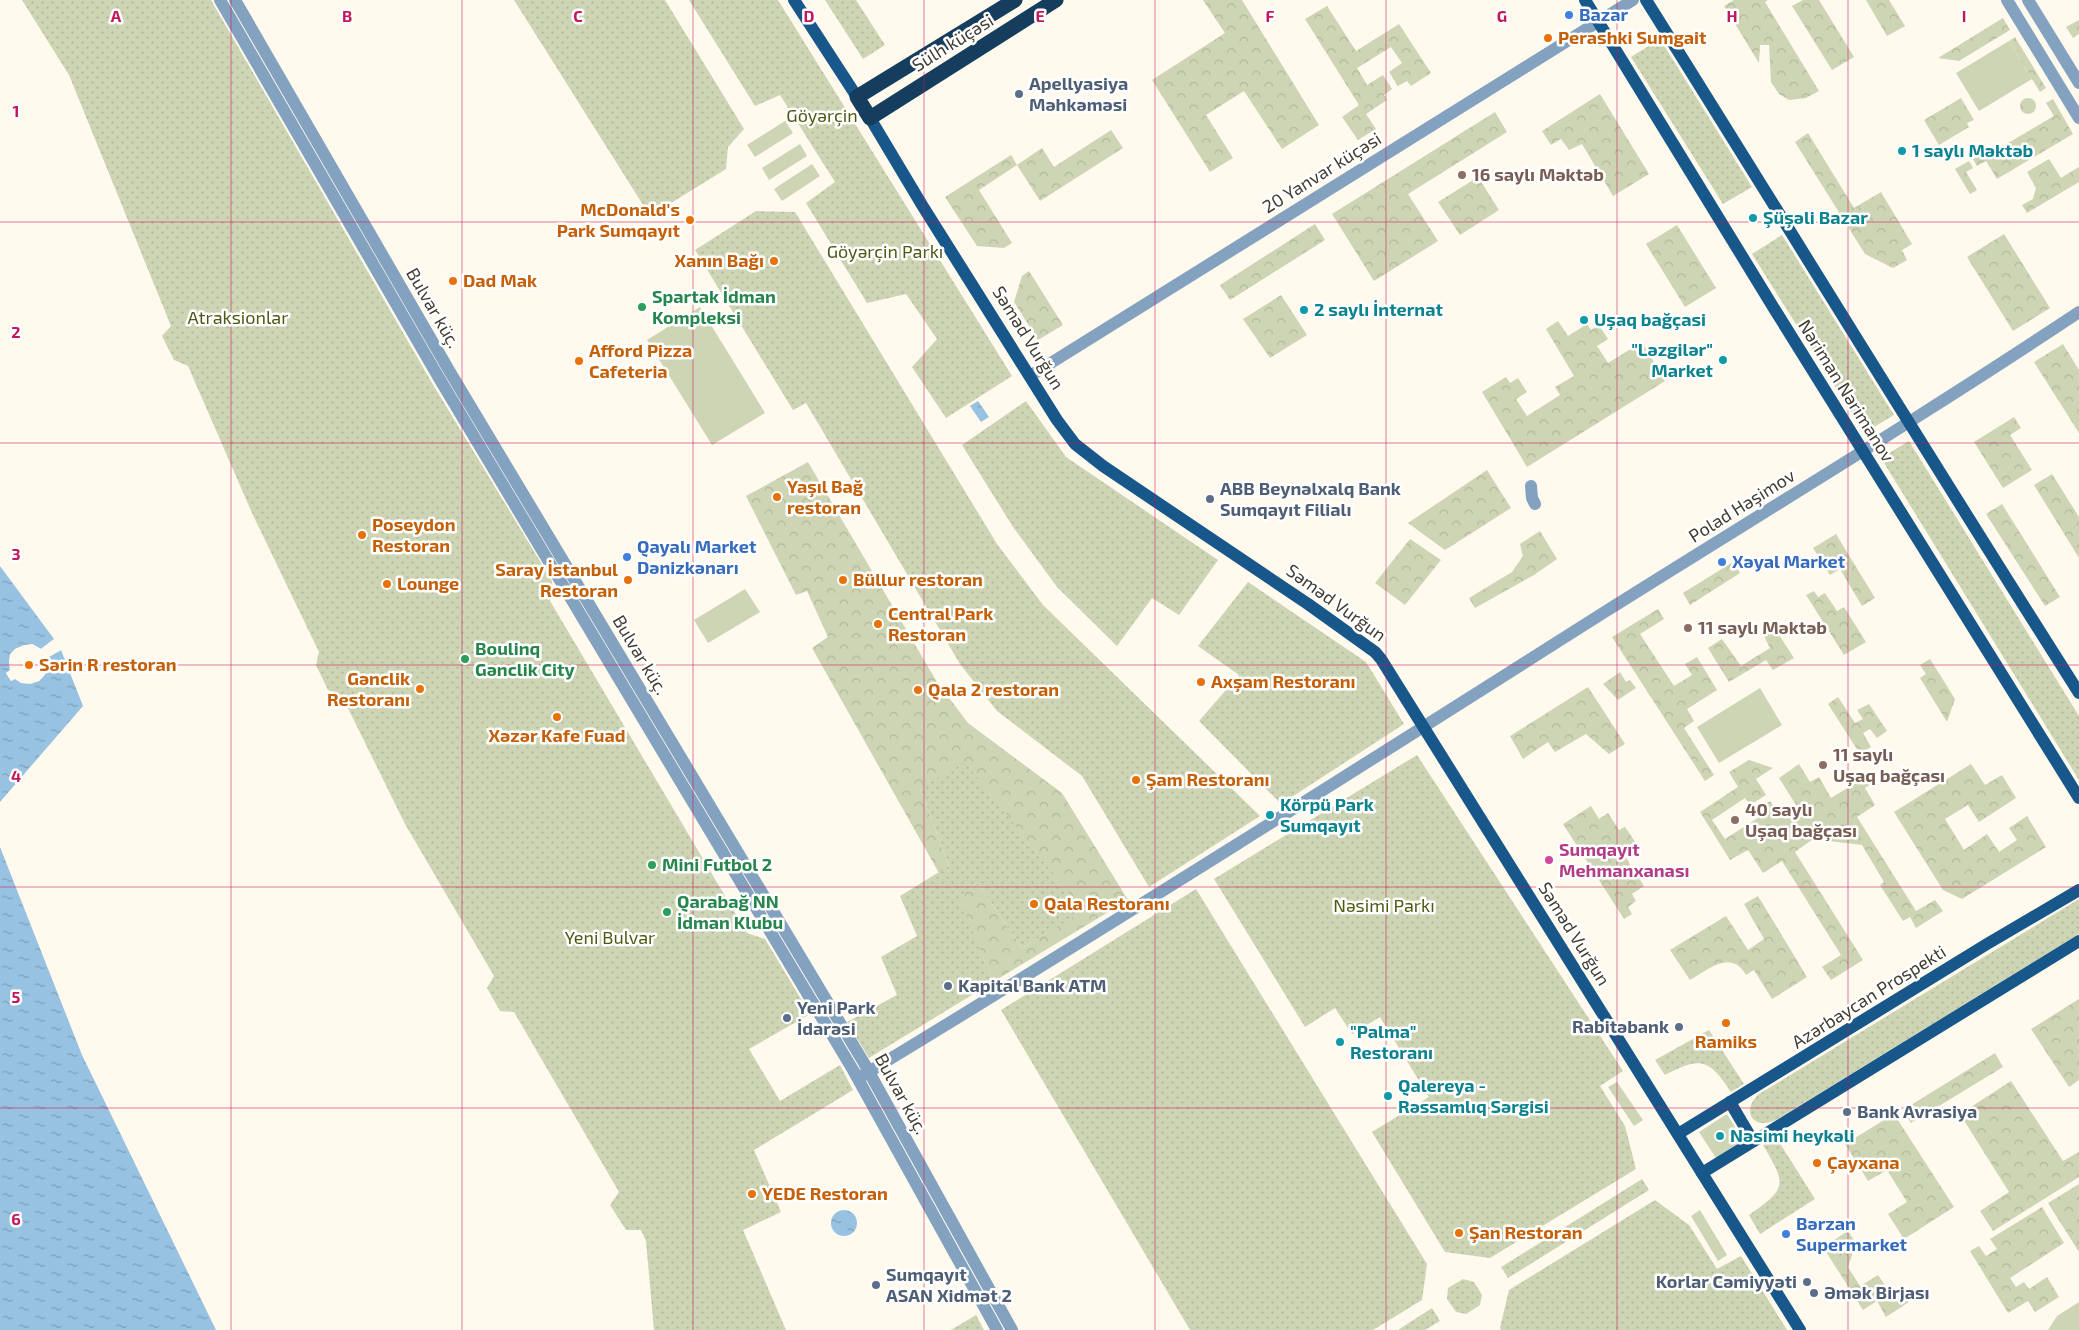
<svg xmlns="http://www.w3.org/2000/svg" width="2079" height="1330" font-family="'Exo 2',sans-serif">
<defs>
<pattern id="forest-crowns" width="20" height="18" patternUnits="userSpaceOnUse" patternTransform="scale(1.25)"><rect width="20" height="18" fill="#ced5b4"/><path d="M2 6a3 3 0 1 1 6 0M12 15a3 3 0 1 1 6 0" fill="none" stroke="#b2b89b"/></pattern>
<pattern id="park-dots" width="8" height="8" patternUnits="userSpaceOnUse" patternTransform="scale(1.25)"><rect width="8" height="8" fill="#ced5b4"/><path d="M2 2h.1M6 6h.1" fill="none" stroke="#b2b89b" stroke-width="1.8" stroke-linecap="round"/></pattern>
<pattern id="water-ripples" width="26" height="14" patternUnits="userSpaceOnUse" patternTransform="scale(1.25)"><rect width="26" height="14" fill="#98c2e1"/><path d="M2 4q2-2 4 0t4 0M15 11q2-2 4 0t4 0" fill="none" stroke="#7e9fb7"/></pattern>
</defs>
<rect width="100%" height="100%" fill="#fff9ee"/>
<!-- grass -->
<g fill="#ced5b4">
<path d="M2009,41L2032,79L1979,111L1956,73Z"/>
<path d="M785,121L793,133L755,157L747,145Z"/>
<path d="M800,144L807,156L769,180L762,168Z"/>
<path d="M812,164L820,176L782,201L774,189Z"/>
<path d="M700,307L765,413L712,445L647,340Z"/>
<path d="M745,589L760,612L708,643L694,620Z"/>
<path d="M1760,688L1782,725L1719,763L1697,727Z"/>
<path d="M1617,1082L1643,1120L1634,1126L1608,1087Z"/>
<path d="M1727,1114L1743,1140L1716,1158L1699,1132Z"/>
<path d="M1700,1210L1727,1255L1718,1261L1691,1216Z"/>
<path d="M2079,1302V1330H2048L2057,1316Z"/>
</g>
<!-- forest -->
<g fill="url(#forest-crowns)">
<path d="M1203,0H1242L1319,125L1282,149L1244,91L1206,115L1233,158L1210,172L1152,80L1225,33Z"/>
<path d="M1734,0H1768L1765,2L1819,91L1806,98L1789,100L1779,94L1771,82L1769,45H1760L1759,63L1724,6Z"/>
<path d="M1803,0H1819L1854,57L1832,70L1792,6Z"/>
<path d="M1866,0H1889L1905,26L1887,36Z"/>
<path d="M1327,6L1356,51L1399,24L1431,73L1411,86L1407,81L1398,86L1389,72L1402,63L1391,47L1357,68L1367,85L1383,75L1392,89L1384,95L1387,100L1366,114L1376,129L1358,140L1342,117L1359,105L1305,19Z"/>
<path d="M2003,18L2010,30L1959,61L1938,58Z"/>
<path d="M2079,20V34L2073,38L2066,27Z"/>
<path d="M2015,37L2046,88L2040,92L2009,41Z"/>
<path d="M1600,94L1649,174L1613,196L1582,144L1569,150L1561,139L1551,145L1542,131Z"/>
<circle cx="2028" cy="106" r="8"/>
<path d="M1961,98L1974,120L1967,123L1969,127L1939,145L1924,120Z"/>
<path d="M2053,99L2073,134L1997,179L1986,161L1977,166L1973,159L1986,151L1988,155L2054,116L2046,103Z"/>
<path d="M1495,112L1507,132L1408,194L1438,241L1374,281L1332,214Z"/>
<path d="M1111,130L1123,148L1040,201L1017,165L979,190L1012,243L1004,248L977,246L945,197L1011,155L1017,165L1042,148L1054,167Z"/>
<path d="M1808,133L1854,208L1881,192L1912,244L1902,250L1907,260L1893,268L1865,254L1795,142Z"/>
<path d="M2049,159L2061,178L2079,167V182L2027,213L2022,205L2033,199L2036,188L2027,172Z"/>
<path d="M1969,161L1973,168L1966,172L1977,190L1970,194L1955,169Z"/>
<path d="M1478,177L1499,210L1460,235L1438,202Z"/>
<path d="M1315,224L1325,240L1230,300L1220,285Z"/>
<path d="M1677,225L1716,288L1685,307L1646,244Z"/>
<path d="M2004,234L2050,308L2013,331L1967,257Z"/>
<path d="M1029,271L1063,325L1038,340L1014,302L1022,276Z"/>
<path d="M1281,295L1307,335L1270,358L1243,319Z"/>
<path d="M1558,321L1568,336L1587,324L1591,330L1599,325L1608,339L1597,346L1608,363L1642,342L1665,381L1527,467L1482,392L1506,377L1510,383L1518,378L1527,392L1516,399L1527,416L1560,395L1555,387L1574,376L1546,329Z"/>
<path d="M2063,344L2079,370V433L2034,362Z"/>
<path d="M2014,417L2021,428L2010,435L2032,470L2003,488L1974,442Z"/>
<path d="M808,462L937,682L968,723L1062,793L1128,900L993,982L958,897L978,883L1022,948L1082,911L920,788L949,866L939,873L812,648L828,637L807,591L796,595L746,496Z"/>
<path d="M1487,470L1511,508L1445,550L1408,523Z"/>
<path d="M2052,474L2079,517V558L2034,485Z"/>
<path d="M2002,504L2060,597L2045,606L1986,514Z"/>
<path d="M1540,531L1557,559L1534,575L1475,608L1469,598L1512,572L1523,556L1520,544Z"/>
<path d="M1836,534L1875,598L1862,606L1840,569L1830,575L1813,548Z"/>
<path d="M1410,539L1441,560L1405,605L1375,583Z"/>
<path d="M1733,562L1740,573L1690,605L1683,593Z"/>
<path d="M1814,591L1818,597L1825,593L1837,611L1844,607L1866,642L1844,655L1806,595Z"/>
<path d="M1658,609L1664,619L1640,634L1674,686L1692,675L1685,664L1697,657L1717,690L1687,709L1694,721L1684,728L1714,775L1705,781L1612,637Z"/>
<path d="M1774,627L1794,658L1773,670L1766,660L1729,682L1708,648L1722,639L1741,666L1770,648L1763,634Z"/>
<path d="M1930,659L1955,699L1947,722L1920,678L1926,674L1920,665Z"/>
<path d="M1620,672L1626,682L1630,680L1636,688L1618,700L1603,684Z"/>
<path d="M1588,687L1625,744L1609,754L1586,734L1555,752L1548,742L1523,759L1510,736Z"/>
<path d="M1838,697L1855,723L1863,719L1857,710L1869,704L1887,731L1877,738L1870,729L1863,733L1871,747L1860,754L1828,704Z"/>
<path d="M1749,760L1773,768L1756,779L1766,795L1750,805L1745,798L1712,820L1725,839L1758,818L1755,811L1770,801L1781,818L1798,808L1779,778L1799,764L1810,782L1819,777L1831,798L1872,773L1877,780L1865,788L1875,805L1857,817L1916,911L1935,900L1943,911L1916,928L1910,917L1903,921L1880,885L1884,882L1862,845L1813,839L1795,852L1863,960L1831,980L1822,967L1841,955L1782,861L1763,873L1748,850L1730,860L1700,812L1738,787L1729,772Z"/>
<path d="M1971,764L1985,785L2002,775L2016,798L1979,822L1968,805L1945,819L1964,850L1987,834L1999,852L2017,840L2009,828L2027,816L2046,847L1962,899L1943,890L1894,812Z"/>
<path d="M1591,806L1599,819L1608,813L1619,830L1625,827L1640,849L1626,858L1644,886L1632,894L1636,901L1628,907L1632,914L1624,919L1563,824Z"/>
<path d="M1758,896L1807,977L1772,999L1754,970L1746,975C1731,949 1709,969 1690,980L1670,950L1726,916L1748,950L1764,939L1744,904Z"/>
<path d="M2079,999V1080L2069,1087L2031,1029Z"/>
<path d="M1995,1053L2003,1067L1911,1123L1903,1110Z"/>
<path d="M2011,1081L2063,1161L2079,1152V1177L1993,1231L1980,1211L2009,1192L1960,1114Z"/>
<path d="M1894,1114L1954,1207L1904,1239L1888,1214L1907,1202L1887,1170L1868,1181L1845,1144Z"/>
<path d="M2079,1184V1252L2048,1203Z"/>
<path d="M2042,1207L2064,1243L2010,1278L2016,1287L2024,1282L2029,1289L2047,1277L2059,1297L2035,1312L2028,1301L2008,1313L1970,1251L1979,1246L1986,1256L1997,1249L1990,1239Z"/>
<path d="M1848,1231L1856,1243L1848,1267L1860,1286L1878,1275L1891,1294L1901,1288L1909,1302L1886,1317L1877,1301L1863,1310L1823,1247Z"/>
</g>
<!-- park -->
<g fill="url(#park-dots)">
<path d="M22,0H211L432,383L552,581L550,601L747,933L765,939L810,1014L749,1049L780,1101L840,1065L853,1090L754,1150L781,1212L743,1230L786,1330H654L646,1241L641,1230H626L610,1205L619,1192L514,1012L500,1011L487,988L494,976L405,824L342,696L328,690L316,665L319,652L252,513L188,366L174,360L162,336L171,326L69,75Z"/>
<path d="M514,0H665L744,129L728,147L726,169L650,216Z"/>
<path d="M689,0H778L1012,376L946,418L912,367L937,339L906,294L867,303L806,203L835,182L780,95L755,106Z"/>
<path d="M825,0H856L885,45L863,59Z"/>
<path d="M1660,39L1752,187L1723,204L1631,57Z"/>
<path d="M756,211L795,212L997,544L1043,605L1260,816L1149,887L1082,776L997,711L960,664L806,403L793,410L695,250Z"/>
<path d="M1782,235L1894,415L1864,433L1752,254Z"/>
<path d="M1026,401L1066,457L1218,560L1179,615L1152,598L1117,646L1057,587L1013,527L962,445Z"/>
<path d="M1909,441L2079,716V780L1881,458Z"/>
<path d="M1248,582L1366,662L1404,724L1281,804L1199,721L1239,675L1198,646Z"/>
<path d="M1417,755L1623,1071L1600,1086L1625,1126L1636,1169L1490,1258L1445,1252L1372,1132L1429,1097L1380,1017L1352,1034L1335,1008L1305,1027L1214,879Z"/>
<path d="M965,762L1083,911L1022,948L978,883L959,897L993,982L869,1058L847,1022L897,995L881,957L917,936L900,896L949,866L920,788Z"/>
<path d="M1196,889L1427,1264L1422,1300L1373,1330H1190L1001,1010Z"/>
<path d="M2079,899V934L1776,1120C1752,1131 1741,1110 1759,1094Z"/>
<path d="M1709,1030L1744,1084L1731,1092C1709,1059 1701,1056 1665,1075L1655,1060Z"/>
<path d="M1776,1137L1815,1199L1760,1234L1749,1215C1788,1188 1786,1184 1763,1145Z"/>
<path d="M1642,1179L1649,1190L1508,1278L1501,1267Z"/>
<path d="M1655,1200L1689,1225L1717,1269L1741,1256L1787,1330H1501L1500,1328L1509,1290Z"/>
<path d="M1463,1279L1474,1282L1482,1295L1480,1305L1466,1314L1456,1312L1447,1299L1448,1288Z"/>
<path d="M1432,1308L1440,1321L1425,1330H1398Z"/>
<path d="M976,1315L984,1330H951Z"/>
</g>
<!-- water -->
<g fill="url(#water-ripples)">
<path d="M978,401L989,417L981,422L970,406Z"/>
<path d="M0,566L54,639L41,649L32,644L15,649L9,661L10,670L6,673L11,681L15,678L21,683L39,681L48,668L47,658L61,650L83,706L0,802Z"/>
<path d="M0,847L82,1055L216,1330H0Z"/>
<circle cx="844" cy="1223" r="13"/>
</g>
<!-- pier -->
<path fill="#fff9ee" d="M54,639L55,641L42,651L32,647H24L17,651L11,662L12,670L9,674L12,677L15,676L22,681L29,682L37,679L42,675L46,667L45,657L60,647L61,650L47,658L48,668L44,676L39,681L30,684L21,683L15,679L11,681L6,673L10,670L9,661L10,654L15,649L24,645L32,644L41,649Z"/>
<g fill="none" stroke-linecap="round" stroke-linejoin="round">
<!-- minor -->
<g stroke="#83a2bf" stroke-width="12">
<path d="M220,0L439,378L853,1070L997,1330"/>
<path d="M235,0L450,372L864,1063L1012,1330"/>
<path d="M2007,0L2079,118"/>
<path d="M2028,0L2079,83"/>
<path d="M1030,376L1633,0"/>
<path d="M1531,486L1532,498L1535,504"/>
<path d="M862,1076C1111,925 1357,769 1603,613C1762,513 1923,416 2079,312"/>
</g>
<!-- major -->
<g stroke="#17578a" stroke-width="12">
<path d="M794,0L857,97"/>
<path d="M1585,0L1775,310L2079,798"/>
<path d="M1646,0C1791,231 1933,464 2079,693"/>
<path d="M870,118L922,205L1057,420L1075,444L1103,466L1308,604L1375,652L1381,659L1800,1330"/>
<path d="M1730,1102L1753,1141"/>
<path d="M1678,1134L1987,944L2079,890"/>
<path d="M1702,1173L2079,941"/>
</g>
<!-- highway -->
<path stroke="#153d5e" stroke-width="15" d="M1015,0L857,97L870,118L1056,0"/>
</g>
<!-- grid -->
<path fill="none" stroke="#c2185b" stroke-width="1" stroke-opacity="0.55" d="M231,0V1330M462,0V1330M693,0V1330M924,0V1330M1155,0V1330M1386,0V1330M1617,0V1330M1848,0V1330M0,222H2079M0,443H2079M0,665H2079M0,887H2079M0,1108H2079"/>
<!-- markers -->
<g fill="#3f7fe0" stroke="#fff" stroke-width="2">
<circle cx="1569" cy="15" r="5"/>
<circle cx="627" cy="557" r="5"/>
<circle cx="1722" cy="562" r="5"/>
<circle cx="1786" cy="1234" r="5"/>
</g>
<g fill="#e8710a" stroke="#fff" stroke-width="2">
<circle cx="1548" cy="38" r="5"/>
<circle cx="690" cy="220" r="5"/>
<circle cx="774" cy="261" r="5"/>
<circle cx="453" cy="281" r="5"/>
<circle cx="579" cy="361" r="5"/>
<circle cx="777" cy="497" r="5"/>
<circle cx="362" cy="535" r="5"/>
<circle cx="628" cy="580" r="5"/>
<circle cx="843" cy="580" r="5"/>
<circle cx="387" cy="584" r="5"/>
<circle cx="878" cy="624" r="5"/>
<circle cx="29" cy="665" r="5"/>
<circle cx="1201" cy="682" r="5"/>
<circle cx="420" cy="689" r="5"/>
<circle cx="918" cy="690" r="5"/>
<circle cx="557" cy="717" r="5"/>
<circle cx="1136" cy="780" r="5"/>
<circle cx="1034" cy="904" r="5"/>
<circle cx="1726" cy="1023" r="5"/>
<circle cx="1817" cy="1163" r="5"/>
<circle cx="752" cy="1194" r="5"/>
<circle cx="1459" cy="1233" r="5"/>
</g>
<g fill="#5c6f8a" stroke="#fff" stroke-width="2">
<circle cx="1019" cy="94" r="5"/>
<circle cx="1210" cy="499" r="5"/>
<circle cx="948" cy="986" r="5"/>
<circle cx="787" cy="1018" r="5"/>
<circle cx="1679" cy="1027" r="5"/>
<circle cx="1847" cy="1112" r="5"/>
<circle cx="1807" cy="1282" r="5"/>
<circle cx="876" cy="1285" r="5"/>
<circle cx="1814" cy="1293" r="5"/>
</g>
<g fill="#0f9aa8" stroke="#fff" stroke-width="2">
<circle cx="1902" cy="151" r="5"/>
<circle cx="1753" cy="218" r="5"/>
<circle cx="1304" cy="310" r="5"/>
<circle cx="1584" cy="320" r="5"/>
<circle cx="1723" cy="360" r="5"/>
<circle cx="1270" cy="815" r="5"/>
<circle cx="1340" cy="1042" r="5"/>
<circle cx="1388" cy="1096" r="5"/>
<circle cx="1720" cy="1136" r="5"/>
</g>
<g fill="#8d6e63" stroke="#fff" stroke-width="2">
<circle cx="1462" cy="175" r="5"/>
<circle cx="1688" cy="628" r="5"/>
<circle cx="1823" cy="765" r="5"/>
<circle cx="1735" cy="820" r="5"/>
</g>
<g fill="#2e9e5b" stroke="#fff" stroke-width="2">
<circle cx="642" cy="307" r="5"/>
<circle cx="465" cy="659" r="5"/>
<circle cx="652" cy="865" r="5"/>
<circle cx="667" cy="912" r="5"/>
</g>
<circle fill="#d1479c" stroke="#fff" stroke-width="2" cx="1549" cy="860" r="5"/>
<g text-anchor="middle" stroke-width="5" stroke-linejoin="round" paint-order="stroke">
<!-- shop labels -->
<g font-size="18" font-weight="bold" fill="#366cbe" stroke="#fff" text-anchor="start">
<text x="1579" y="21">Bazar</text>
<text x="637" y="553">Qayalı Market<tspan x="637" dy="21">Dənizkənarı</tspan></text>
<text x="1732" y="568">Xəyal Market</text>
<text x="1796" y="1230">Bərzan<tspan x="1796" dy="21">Supermarket</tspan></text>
</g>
<!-- food labels -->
<g font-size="18" font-weight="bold" fill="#c56008" stroke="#fff" text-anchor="start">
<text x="1558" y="44">Perashki Sumgait</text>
<text x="680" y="216" text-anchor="end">McDonald's<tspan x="680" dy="21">Park Sumqayıt</tspan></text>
<text x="764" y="267" text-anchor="end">Xanın Bağı</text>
<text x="463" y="287">Dad Mak</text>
<text x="589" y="357">Afford Pizza<tspan x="589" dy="21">Cafeteria</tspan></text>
<text x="787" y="493">Yaşıl Bağ<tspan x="787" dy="21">restoran</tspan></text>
<text x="372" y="531">Poseydon<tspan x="372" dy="21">Restoran</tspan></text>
<text x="618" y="576" text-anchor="end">Saray İstanbul<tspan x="618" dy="21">Restoran</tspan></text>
<text x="853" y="586">Büllur restoran</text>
<text x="397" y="590">Lounge</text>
<text x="888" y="620">Central Park<tspan x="888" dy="21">Restoran</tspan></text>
<text x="39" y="671">Sərin R restoran</text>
<text x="410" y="685" text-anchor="end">Gənclik<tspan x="410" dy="21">Restoranı</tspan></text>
<text x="1211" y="688">Axşam Restoranı</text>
<text x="928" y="696">Qala 2 restoran</text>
<text x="557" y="742" text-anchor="middle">Xәzәr Kafe Fuad</text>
<text x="1146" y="786">Şam Restoranı</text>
<text x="1044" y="910">Qala Restoranı</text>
<text x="1726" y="1048" text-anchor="middle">Ramiks</text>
<text x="1827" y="1169">Çayxana</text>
<text x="762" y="1200">YEDE Restoran</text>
<text x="1469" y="1239">Şan Restoran</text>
</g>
<!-- street labels -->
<g font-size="18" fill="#413b30" stroke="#fff">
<text transform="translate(953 43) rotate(-32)" y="6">Sülh küçəsi</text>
<text transform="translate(1322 173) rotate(-32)" y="6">20 Yanvar küçəsi</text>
<text transform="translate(433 308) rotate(60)" y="6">Bulvar küç.</text>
<text transform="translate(1028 338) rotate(58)" y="6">Səməd Vurğun</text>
<text transform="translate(1846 391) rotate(58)" y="6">Nəriman Nərimanov</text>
<text transform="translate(1742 506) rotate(-32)" y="6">Polad Həşimov</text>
<text transform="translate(1336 603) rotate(36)" y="6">Səməd Vurğun</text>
<text transform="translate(640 655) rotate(59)" y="6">Bulvar küç.</text>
<text transform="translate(1574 934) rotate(58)" y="6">Səməd Vurğun</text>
<text transform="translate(1869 997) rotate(-32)" y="6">Azərbaycan Prospekti</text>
<text transform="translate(901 1094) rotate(61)" y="6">Bulvar küç.</text>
</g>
<!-- service labels -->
<g font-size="18" font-weight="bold" fill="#4e5e75" stroke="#fff" text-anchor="start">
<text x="1029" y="90">Apellyasiya<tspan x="1029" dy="21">Məhkəməsi</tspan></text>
<text x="1220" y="495">ABB Beynəlxalq Bank<tspan x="1220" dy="21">Sumqayıt Filialı</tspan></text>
<text x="958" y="992">Kapital Bank ATM</text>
<text x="797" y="1014">Yeni Park<tspan x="797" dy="21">İdarəsi</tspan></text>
<text x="1669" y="1033" text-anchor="end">Rabitəbank</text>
<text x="1857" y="1118">Bank Avrasiya</text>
<text x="886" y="1281">Sumqayıt<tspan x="886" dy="21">ASAN Xidmət 2</tspan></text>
<text x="1797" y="1288" text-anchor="end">Korlar Cəmiyyəti</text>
<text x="1824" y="1299">Əmək Birjası</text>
</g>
<!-- park labels -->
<g font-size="18" fill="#4f5913" stroke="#fff">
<text x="822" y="122">Göyərçin</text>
<text x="885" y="258">Göyərçin Parkı</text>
<text x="238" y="324">Atraksionlar</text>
<text x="1384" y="912">Nəsimi Parkı</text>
<text x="610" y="944">Yeni Bulvar</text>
</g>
<!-- culture labels -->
<g font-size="18" font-weight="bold" fill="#0d838f" stroke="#fff" text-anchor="start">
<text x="1912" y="157">1 saylı Məktəb</text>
<text x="1763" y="224">Şüşəli Bazar</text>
<text x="1314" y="316">2 saylı İnternat</text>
<text x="1594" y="326">Uşaq bağçasi</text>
<text x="1713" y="356" text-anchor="end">"Ləzgilər"<tspan x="1713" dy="21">Market</tspan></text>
<text x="1280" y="811">Körpü Park<tspan x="1280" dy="21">Sumqayıt</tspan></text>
<text x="1350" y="1038">"Palma"<tspan x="1350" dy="21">Restoranı</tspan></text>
<text x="1398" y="1092">Qalereya -<tspan x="1398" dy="21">Rəssamlıq Sərgisi</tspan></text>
<text x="1730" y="1142">Nəsimi heykəli</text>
</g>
<!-- education labels -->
<g font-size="18" font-weight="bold" fill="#785e54" stroke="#fff" text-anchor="start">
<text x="1472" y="181">16 saylı Məktəb</text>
<text x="1698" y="634">11 saylı Məktəb</text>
<text x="1833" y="761">11 saylı<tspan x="1833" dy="21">Uşaq bağçası</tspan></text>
<text x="1745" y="816">40 saylı<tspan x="1745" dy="21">Uşaq bağçası</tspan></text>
</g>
<!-- leisure labels -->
<g font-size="18" font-weight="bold" fill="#27864d" stroke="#fff" text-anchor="start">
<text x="652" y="303">Spartak İdman<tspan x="652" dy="21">Kompleksi</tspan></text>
<text x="475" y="655">Boulinq<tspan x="475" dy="21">Gənclik City</tspan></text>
<text x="662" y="871">Mini Futbol 2</text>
<text x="677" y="908">Qarabağ NN<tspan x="677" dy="21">İdman Klubu</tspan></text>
</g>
<!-- hotel labels -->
<g font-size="18" font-weight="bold" fill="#b23c85" stroke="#fff" text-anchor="start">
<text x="1559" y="856">Sumqayıt<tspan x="1559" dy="21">Mehmanxanası</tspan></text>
</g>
</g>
<g font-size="16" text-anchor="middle" font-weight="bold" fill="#c2185b" stroke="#fff" stroke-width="5" stroke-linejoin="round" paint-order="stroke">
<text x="116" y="22">A</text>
<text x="347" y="22">B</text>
<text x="578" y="22">C</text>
<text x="809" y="22">D</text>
<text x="1040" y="22">E</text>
<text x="1270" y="22">F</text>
<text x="1502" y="22">G</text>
<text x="1732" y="22">H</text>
<text x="1964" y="22">I</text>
<text x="16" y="117">1</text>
<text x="16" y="338">2</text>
<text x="16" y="560">3</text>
<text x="16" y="782">4</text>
<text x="16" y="1003">5</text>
<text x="16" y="1225">6</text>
</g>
</svg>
